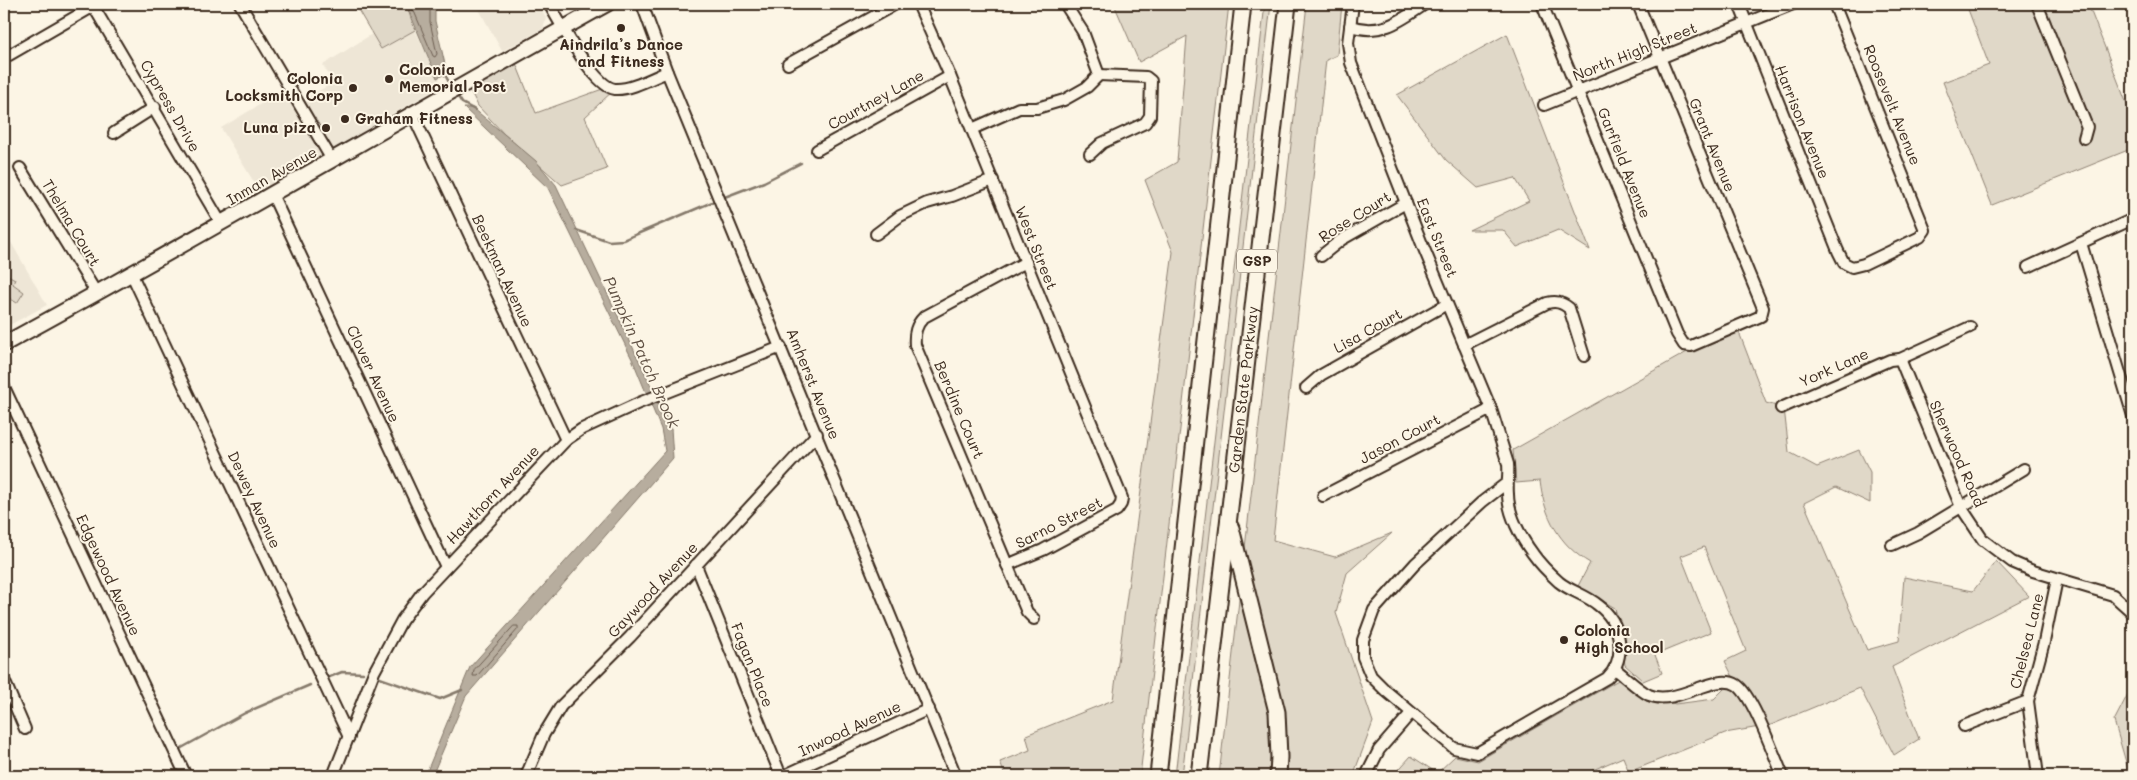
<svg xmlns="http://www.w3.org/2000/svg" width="2137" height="780" font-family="Mali,sans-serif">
<rect width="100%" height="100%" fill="#fcf5e5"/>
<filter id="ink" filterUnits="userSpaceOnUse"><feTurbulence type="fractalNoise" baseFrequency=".02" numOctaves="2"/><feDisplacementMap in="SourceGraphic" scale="10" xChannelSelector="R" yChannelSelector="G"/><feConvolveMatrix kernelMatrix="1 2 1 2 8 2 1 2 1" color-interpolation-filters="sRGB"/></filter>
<g filter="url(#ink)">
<!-- built -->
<g fill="#eee6d6">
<path d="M476,4H539L546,18L543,29L502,51Z"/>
<path d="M415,30L442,85L260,192L221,128L294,84L304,99L333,83L323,65L372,34L381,49Z"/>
<path d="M4,230L47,305L4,328Z"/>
</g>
<!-- green -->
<g fill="#e0d8c8" stroke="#8e8173">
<path d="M360,4H406L415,30L381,49L357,8Z"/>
<path d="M1114,4H1229L1140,776H1005L1000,762L1030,750L1026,735L1113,700L1173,252L1145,180L1177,162L1187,36L1139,62Z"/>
<path d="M1265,4H1271L1182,776H1175Z"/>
<path d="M1307,4H1342L1337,55L1326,60L1273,540L1335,557L1392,533L1347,573L1336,613L1373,722L1353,776H1219Z"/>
<path d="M1966,4H2088L2133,120V148L1992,205L1943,82L1989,65Z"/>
<path d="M1507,34L1590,250L1558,230L1517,247L1503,230H1469L1529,201L1515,178L1478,188L1446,160L1397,95Z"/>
<path d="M513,56L536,113L608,87L615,89L585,117L607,169L562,185L504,134L478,106L466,82Z"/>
<path d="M4,273L15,279L13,284L24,292L17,303L6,296L4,300Z"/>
<path d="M1737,327L1766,403L1784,408L1789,452L1817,467L1859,450L1870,472V503L1836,487L1804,503L1867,650L1899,641L1904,577L1973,591L1996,561L2029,596L1892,667L1919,739L1894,755L1860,688L1771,725L1725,733L1629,772L1623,757L1579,776H1393L1411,756L1437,773L1455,756L1478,761L1620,679L1675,704L1714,699L1734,679L1725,661L1746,651L1704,547L1681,556L1711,632L1655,655L1662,673L1643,681L1625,665L1615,608L1578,586L1590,563C1559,545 1544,516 1540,481L1516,483L1513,450L1719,334Z"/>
<path d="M2128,694L2133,695V776H2130L2114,721Z"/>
</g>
<!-- water -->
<g fill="#b7ad9e" stroke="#85796b">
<path d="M406,4H435V21L447,73L437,78Z"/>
<path d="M464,108H473L536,161L556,185L671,428L673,458L466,696L432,776H425L470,667L665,451L661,429L633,361L548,188Z"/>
</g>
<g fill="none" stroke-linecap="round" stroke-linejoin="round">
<!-- shore -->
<g stroke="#6d5e51" stroke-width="1">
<path d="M411,4L433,56L435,57L437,54L430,22V4"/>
<path d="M514,626H518V629L477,676H473L474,670Z"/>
</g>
<!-- stream -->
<g stroke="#85796b" stroke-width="2.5">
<path d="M443,71L451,86"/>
<path d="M457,95L462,103L475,110"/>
<path d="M722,198L764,182L801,163"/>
<path d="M576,230L609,241L623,240L717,200"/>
<path d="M377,677L440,699L462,690"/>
<path d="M327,678L342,672L363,673"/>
<path d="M178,750L245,713L310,685"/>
</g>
<!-- minor casing -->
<g stroke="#3b2a1e" stroke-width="14">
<g id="minor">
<path d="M92,4L221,223"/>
<path d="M240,4L332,160"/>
<path d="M549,4C560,22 594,87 615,89C631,90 652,78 667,72"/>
<path d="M642,4L667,72L956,776"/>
<path d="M918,4L950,76L1122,498L1121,504L1117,510L1106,516L1043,550L1007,565"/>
<path d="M1065,4L1083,32L1099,75"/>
<path d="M1353,4L1348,43L1351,63L1422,244L1491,409L1508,464C1509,474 1507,484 1508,494C1508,514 1521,538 1533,554C1540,564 1549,573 1559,582C1570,591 1586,595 1598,605C1621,622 1628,657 1607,678L1477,753L1454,748L1386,691L1371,676L1363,657V640L1374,610L1415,564L1482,502L1508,482"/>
<path d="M1542,4L1677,334L1684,345L1691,346L1761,316L1763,308L1638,4"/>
<path d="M1739,4L1838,251L1844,263L1852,267L1864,264L1920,237L1925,230L1834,4"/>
<path d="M2037,4L2087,127L2084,138"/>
<path d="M1350,26C1382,36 1400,21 1425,4"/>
<path d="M4,58L94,6"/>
<path d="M788,64L896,4"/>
<path d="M1544,105L1793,4"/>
<path d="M412,113L566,440"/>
<path d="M972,129L1019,108H1037L1064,100L1087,87L1099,75"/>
<path d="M114,133L155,107"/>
<path d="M817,150L950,76"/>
<path d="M1090,154L1102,143L1145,123L1150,116L1151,81L1146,77L1099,75"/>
<path d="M20,168L97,294"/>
<path d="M272,194L446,567"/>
<path d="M876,234L900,216L927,203L952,196L993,180"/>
<path d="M2081,243L2133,416"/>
<path d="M1321,256L1341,240L1406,203"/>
<path d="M1026,262L924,317C916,325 914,333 915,345L1027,612L1034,619"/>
<path d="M2028,267L2133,219"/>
<path d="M132,275L349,737"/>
<path d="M1464,345L1547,303C1556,301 1561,302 1569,308L1584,356"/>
<path d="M1900,359L1961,507L1983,540L2012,562L2033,571L2113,595L2133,613"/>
<path d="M4,387L186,776"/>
<path d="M1306,388L1321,375L1447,304"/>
<path d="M1781,408L1890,360L1900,359L1970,327"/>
<path d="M1323,496L1491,409"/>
<path d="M1892,545L1918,533L2024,469"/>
<path d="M696,565L781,776"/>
<path d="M1615,669C1626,677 1637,689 1649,695C1676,707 1716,671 1737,685C1753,696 1774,756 1783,776"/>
<path d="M4,680L25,729"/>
<path d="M2028,701L2038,776"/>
<path d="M1964,726L2028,701L2044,642L2057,579"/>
<path d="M333,776L374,672L402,620L422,593L566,440L582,429L639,403L781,347"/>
<path d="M526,776L544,734L561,706L630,637L817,434"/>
<path d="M783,776L929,709"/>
<path d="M1366,776L1379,750L1411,713"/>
</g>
</g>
<!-- major casing -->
<g stroke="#3b2a1e" stroke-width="18">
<path id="major" d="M4,344C207,234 405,116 607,4"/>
</g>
<!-- highway casing -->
<g stroke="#3b2a1e" stroke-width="19">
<g id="highway">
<path d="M1231,528L1277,712L1279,757L1278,776"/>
<path d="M1158,776L1243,4"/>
<path id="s1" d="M1199,776L1288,4"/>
</g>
</g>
<!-- minor -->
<use href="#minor" stroke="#fcf5e5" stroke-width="10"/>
<!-- major -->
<use href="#major" stroke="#fcf5e5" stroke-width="14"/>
<!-- highway -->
<use href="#highway" stroke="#fcf5e5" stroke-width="15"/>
</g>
</g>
<!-- markers -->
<g fill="#3b2a1e" stroke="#fcf5e5" stroke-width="2">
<circle cx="621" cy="28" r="5"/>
<circle cx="389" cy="79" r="5"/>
<circle cx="353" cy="88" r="5"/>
<circle cx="345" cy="119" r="5"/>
<circle cx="326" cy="128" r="5"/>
<circle cx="1564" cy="640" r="5"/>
</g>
<g text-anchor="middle" stroke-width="4" stroke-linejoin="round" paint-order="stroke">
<!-- shield labels -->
<rect fill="#fcf5e5" stroke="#75675a" stroke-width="1" x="1237" y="249.5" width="40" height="23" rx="4"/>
<g font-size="14" font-weight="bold" fill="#3b2a1e">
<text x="1257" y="266">GSP</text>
</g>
<!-- poi labels -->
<g font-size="15" font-weight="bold" fill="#3b2a1e" stroke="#fcf5e5" text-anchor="start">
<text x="621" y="50" text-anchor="middle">Aindrila’s Dance<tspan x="621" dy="17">and Fitness</tspan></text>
<text x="399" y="75">Colonia<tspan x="399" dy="17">Memorial Post</tspan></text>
<text x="343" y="84" text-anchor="end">Colonia<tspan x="343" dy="17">Locksmith Corp</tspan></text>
<text x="355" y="124">Graham Fitness</text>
<text x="316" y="133" text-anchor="end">Luna piza</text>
<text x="1574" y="636">Colonia<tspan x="1574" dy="17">High School</tspan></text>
</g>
<!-- street labels -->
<g font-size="15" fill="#3b2a1e" stroke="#fcf5e5">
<text transform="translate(1635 52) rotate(-22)" y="5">North High Street</text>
<text transform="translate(876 100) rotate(-29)" y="5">Courtney Lane</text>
<text transform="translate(1892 105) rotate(68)" y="5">Roosevelt Avenue</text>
<text transform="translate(170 106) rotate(60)" y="5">Cypress Drive</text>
<text transform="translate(1802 122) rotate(68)" y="5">Harrison Avenue</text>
<text transform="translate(1712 145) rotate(68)" y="5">Grant Avenue</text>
<text transform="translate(1624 163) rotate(68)" y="5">Garfield Avenue</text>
<text transform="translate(272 176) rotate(-30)" y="5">Inman Avenue</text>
<text transform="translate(1355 217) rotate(-32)" y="5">Rose Court</text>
<text transform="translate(71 223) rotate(59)" y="5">Thelma Court</text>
<text transform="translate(1437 238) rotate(68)" y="5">East Street</text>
<text transform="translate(1036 248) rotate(68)" y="5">West Street</text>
<text transform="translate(502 271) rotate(65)" y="5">Beekman Avenue</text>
<text transform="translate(1368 331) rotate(-29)" y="5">Lisa Court</text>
<text transform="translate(1834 368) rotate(-24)" y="5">York Lane</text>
<text transform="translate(373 374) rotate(65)" y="5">Clover Avenue</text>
<text transform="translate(813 384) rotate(68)" y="5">Amherst Avenue</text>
<text dy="5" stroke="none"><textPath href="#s1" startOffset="389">Garden State Parkway</textPath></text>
<text transform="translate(959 410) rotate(67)" y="5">Berdine Court</text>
<text transform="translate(1400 439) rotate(-28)" y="5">Jason Court</text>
<text transform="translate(1957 454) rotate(66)" y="5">Sherwood Road</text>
<text transform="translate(493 495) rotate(-47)" y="5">Hawthorn Avenue</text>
<text transform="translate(254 500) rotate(65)" y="5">Dewey Avenue</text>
<text transform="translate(1059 523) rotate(-27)" y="5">Sarno Street</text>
<text transform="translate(108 575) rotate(65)" y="5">Edgewood Avenue</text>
<text transform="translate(653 590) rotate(-47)" y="5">Gaywood Avenue</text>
<text transform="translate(2027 641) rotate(-76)" y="5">Chelsea Lane</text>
<text transform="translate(752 665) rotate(68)" y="5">Fagan Place</text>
<text transform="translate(850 729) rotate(-25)" y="5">Inwood Avenue</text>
</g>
<!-- water labels -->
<g font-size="16" font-style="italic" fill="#605144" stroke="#fcf5e5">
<text transform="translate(642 352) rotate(66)" y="6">Pumpkin Patch Brook</text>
</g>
</g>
<!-- margin -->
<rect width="2137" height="780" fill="none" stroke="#fcf5e5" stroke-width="20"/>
<rect x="10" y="10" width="2117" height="760" fill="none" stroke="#3b2a1e" stroke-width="2" filter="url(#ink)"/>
</svg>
